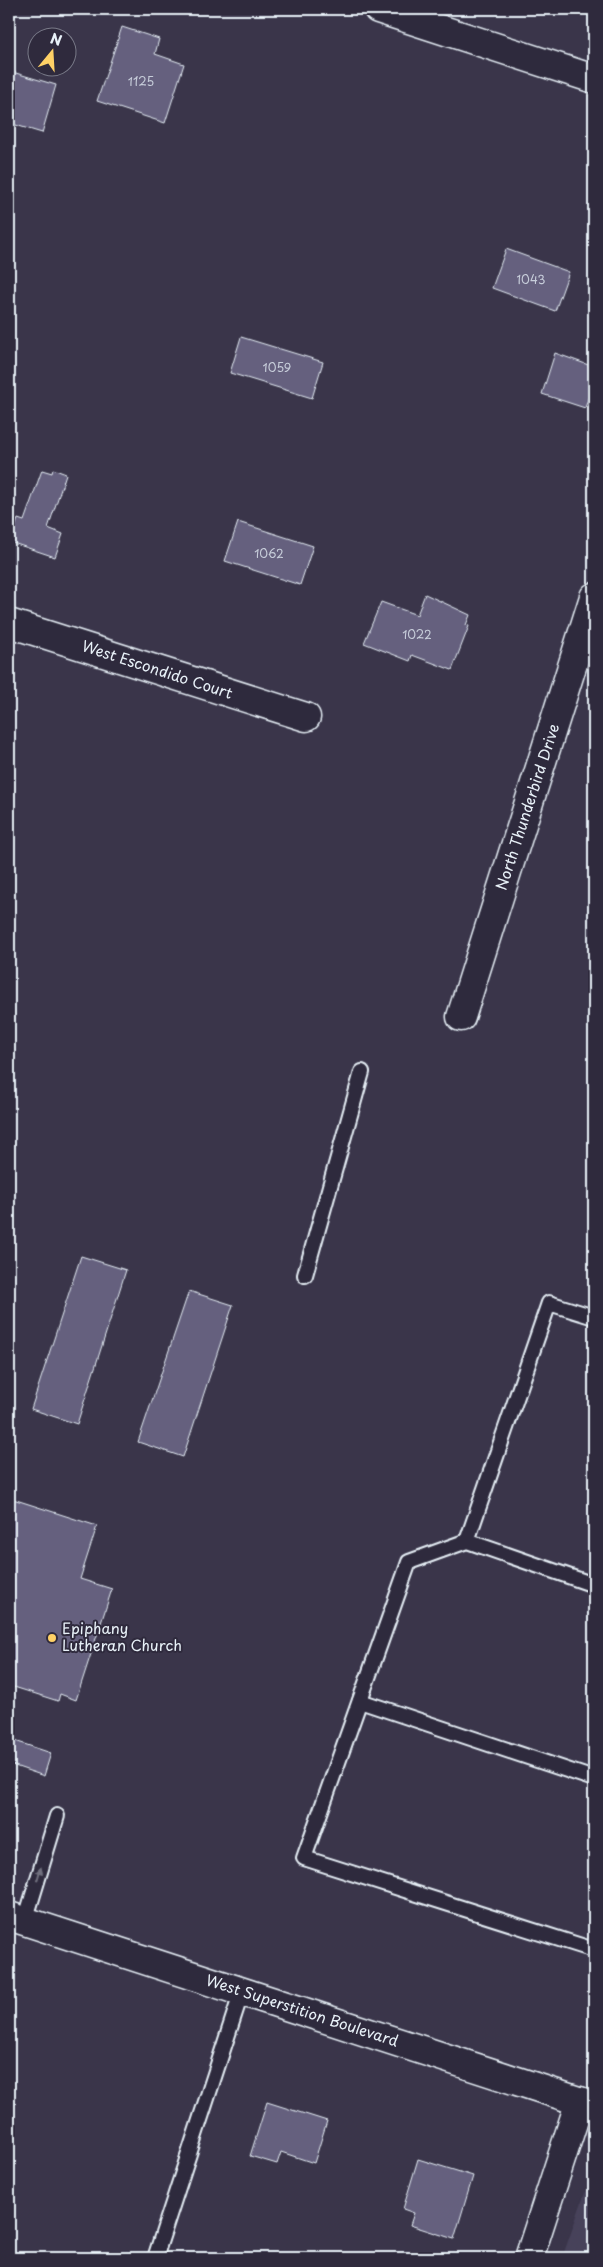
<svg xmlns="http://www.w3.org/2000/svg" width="603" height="2267" font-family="'Playpen Sans',sans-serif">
<rect width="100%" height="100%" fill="#3a354a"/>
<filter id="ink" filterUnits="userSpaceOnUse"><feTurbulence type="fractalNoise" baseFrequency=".02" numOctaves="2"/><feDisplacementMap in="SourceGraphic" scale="10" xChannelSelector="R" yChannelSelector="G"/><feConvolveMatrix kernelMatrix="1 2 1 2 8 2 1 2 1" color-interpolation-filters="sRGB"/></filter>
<g filter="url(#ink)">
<!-- built -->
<path fill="#47425a" d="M594,2184V2258H562L585,2193Z"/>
<!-- building -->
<g fill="#65607e" stroke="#e8f1f8">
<path d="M122,27L159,39L155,54L184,64L165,123L97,101Z"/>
<path d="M9,71L56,85L42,133L9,123Z"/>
<path d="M506,249L569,272L555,311L492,288Z"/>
<path d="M241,337L323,362L312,398L230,373Z"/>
<path d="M555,353L594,367V381L585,408L542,394Z"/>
<path d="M53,469L66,474L48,528L63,534L55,557L10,542L18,519L24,521L42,470L52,473Z"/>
<path d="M238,522L313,546L300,585L225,561Z"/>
<path d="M425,594L470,615L466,625L469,626L452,670L412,655L410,661L364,643L381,602L417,615Z"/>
<path d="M81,1256L126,1270L77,1424L31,1409Z"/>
<path d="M189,1291L233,1305L183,1457L138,1442Z"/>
<path d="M13,1499L97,1526L80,1579L112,1589L76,1700L60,1694L58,1701L14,1687L9,1702V1510Z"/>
<path d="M9,1739L51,1753L44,1776L9,1764Z"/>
<path d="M267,2102L327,2121L314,2163L281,2152L277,2164L250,2156Z"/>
<path d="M418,2159L473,2176L454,2239L410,2225L414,2213L403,2209Z"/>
</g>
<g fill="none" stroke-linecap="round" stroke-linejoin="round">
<!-- service casing -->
<g stroke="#e8f1f8" stroke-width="18">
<g id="service">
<path d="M305,1275L362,1072"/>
<path d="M467,1541L549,1303L594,1317"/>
<path d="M594,1585L467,1541L409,1562L304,1858L594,1950"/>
<path d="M360,1701L594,1779"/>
<path d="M25,1921L57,1816"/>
<path d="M155,2258L242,1991"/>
</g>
</g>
<!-- minor casing -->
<g stroke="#e8f1f8" stroke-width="31">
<g id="minor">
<path d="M378,9L594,79"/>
<path d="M9,623L306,717"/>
<path d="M461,1017L594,597"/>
<path d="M529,2258L580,2101"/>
</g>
</g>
<!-- secondary casing -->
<g stroke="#e8f1f8" stroke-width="31">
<path id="secondary" d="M9,1916L594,2106"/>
</g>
<!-- service -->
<use href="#service" stroke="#2f2a3d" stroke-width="14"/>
<!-- minor -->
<use href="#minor" stroke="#2f2a3d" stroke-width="28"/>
<!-- secondary -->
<use href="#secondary" stroke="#2f2a3d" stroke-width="28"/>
</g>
<!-- one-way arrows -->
<defs><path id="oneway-solid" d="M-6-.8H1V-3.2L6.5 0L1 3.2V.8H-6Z" transform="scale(1.25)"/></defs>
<use fill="#70707e" href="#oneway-solid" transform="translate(39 1874) rotate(-73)"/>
</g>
<!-- markers -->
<circle fill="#ffd166" stroke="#2f2a3d" stroke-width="2" cx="52" cy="1638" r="5"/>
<g text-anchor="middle" stroke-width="4" stroke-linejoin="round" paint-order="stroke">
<!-- number labels -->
<g font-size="12" fill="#c7cdda">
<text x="141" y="86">1125</text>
<text x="531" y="284">1043</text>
<text x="277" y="372">1059</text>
<text x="269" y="558">1062</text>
<text x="417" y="639">1022</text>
</g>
<!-- street labels -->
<g font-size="15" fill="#e8f1f8" stroke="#2f2a3d">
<text transform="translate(157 670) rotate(18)" y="5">West Escondido Court</text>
<text transform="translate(528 807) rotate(-72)" y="5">North Thunderbird Drive</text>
<text transform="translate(302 2011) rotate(18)" y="5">West Superstition Boulevard</text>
</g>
<!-- poi labels -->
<g font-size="15" fill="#e8f1f8" stroke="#2f2a3d" text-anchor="start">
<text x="62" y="1634">Epiphany<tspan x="62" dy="17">Lutheran Church</tspan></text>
</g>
</g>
<!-- margin -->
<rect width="603" height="2267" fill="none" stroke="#2f2a3d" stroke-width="30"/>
<rect x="15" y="15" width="573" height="2237" fill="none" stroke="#e8f1f8" stroke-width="2" filter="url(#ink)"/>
<!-- north arrow -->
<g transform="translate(52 52) rotate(18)"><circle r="24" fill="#2f2a3d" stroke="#797a88"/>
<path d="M0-4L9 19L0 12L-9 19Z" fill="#ffd166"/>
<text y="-8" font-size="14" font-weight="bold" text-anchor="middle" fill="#e8f1f8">N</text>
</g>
</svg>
